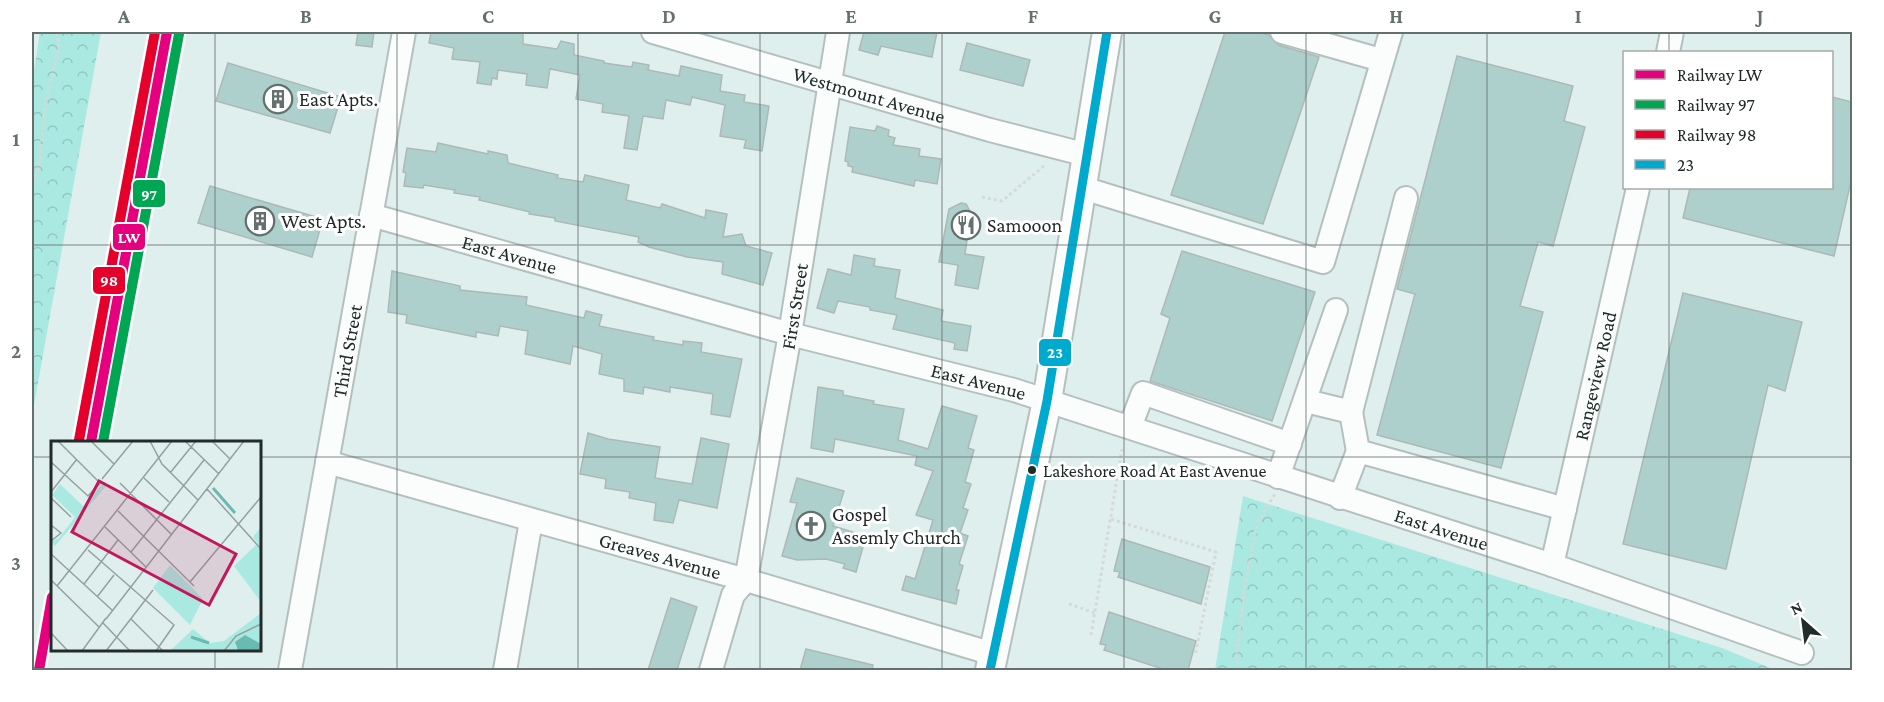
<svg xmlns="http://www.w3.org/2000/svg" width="1884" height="702" font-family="'Crimson Pro',serif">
<defs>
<pattern id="park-crowns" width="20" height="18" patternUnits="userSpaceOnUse" patternTransform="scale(1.5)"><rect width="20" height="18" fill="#aae9e1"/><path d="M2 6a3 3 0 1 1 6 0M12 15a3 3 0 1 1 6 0" fill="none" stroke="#92c8c1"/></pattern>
</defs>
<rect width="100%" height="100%" fill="#dfefed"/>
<!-- park -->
<g fill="url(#park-crowns)">
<path d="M40,32H101L32,416V83Z"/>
<path d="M1243,496L1722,648L1775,670H1215Z"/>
</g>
<!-- pitch -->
<path fill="#aae9e1" d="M1573,659L1697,670H1569Z"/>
<!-- building -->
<g fill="#add0cc" stroke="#acb9b7" stroke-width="1.5">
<path d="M358,32H374L372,47L356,45Z"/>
<path d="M431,32H523V44L557,49L561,41L574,44V55L604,61V63L632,67L633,62L649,65L648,70L679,76L681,66L722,75L720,91L745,95L744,102L769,106L762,151L744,148L746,140L720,136L725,105L692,97L690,105L666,100L663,119L643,116L637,150L624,148L629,116L602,112L603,104L576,99L580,75L550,69L547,88L526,85L527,74L498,70L497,79L492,78L491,85L477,83L480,62L452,59L454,48L429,43Z"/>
<path d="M864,32H937L932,57L881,46L878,55L859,50Z"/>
<path d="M1225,32H1257L1269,35L1278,45L1319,57L1263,224L1171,195Z"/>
<path d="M967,43L1030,60L1023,86L960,70Z"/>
<path d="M1457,56L1573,86L1564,121L1585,127L1553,246L1538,242L1520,306L1543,312L1501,468L1377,435L1415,294L1397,289Z"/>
<path d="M228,63L341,97L330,133L216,101Z"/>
<path d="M1832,97L1852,102V177L1834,256L1683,218L1690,188H1832Z"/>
<path d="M877,126L889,130L888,136L895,138L893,145L920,149L919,156L941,159L937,184L915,180L914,186L852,172L853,167L848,166V162L845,161L850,127L875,131Z"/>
<path d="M438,143L488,154V151L507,155L508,163L558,175L557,178L583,182L585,175L629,185L626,200L660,208L662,204L705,218L706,210L727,214L723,237L742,234L746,246L772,253L763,285L722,274L723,262L687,257L649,247L638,242L639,237L555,221V218L529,214L530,212L479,200L480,197L454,193L455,190L424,185L423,188L404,186L406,173L403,172L407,148L436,152Z"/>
<path d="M210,186L323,219L312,257L198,223Z"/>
<path d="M961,203L966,204L971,213L965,254L984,257L978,289L955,285L958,265L939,262L949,209Z"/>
<path d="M1182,251L1315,292L1272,421L1150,381L1170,318L1161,314Z"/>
<path d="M854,255L875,259L874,266L900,270L895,298L943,310L941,321L971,326L967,351L954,349L955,343L893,329L897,315L870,310V307L838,301L834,313L817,308L828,269L851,275Z"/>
<path d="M392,271L460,286V290L527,297L526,305L584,318L586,311L602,315L599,326L654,337L653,340L683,345V341L702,343L701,352L742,359L730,417L711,414L713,394L670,387V392L644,387L643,394L624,391V379L599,374L602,354L573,346L570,364L525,354L528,331L500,326L498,336L476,332V337L406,323L407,315L388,312Z"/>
<path d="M1683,293L1802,322L1785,391L1768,385L1726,569L1623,544Z"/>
<path d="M818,387L843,391V395L874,401L873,404L904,409L898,440L928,449L942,406L977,416L968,448L974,450L965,482L971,484L963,508L968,510L960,533L968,536L959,564L963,566L956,590H959L956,604L902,590L906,576L915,579L933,520L916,515L933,471L915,465L917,456L835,439L833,452L811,448Z"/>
<path d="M588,433L608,439L660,447L655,478L692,484L701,438L729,444L717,508L679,500L673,523L654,520L656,503L629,498L630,492L605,488L606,479L580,474Z"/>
<path d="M797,478L844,491L833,526L866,536L856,572L843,568L845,564L826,559L797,560L782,556L797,503L790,502Z"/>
<path d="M1122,539L1210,567L1201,604L1118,577L1120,572L1114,571Z"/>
<path d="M671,598L697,607L677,670H648Z"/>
<path d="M1109,612L1196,641L1188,670H1166L1104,650L1106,645L1100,644Z"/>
<path d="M806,649L873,665L872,670H800Z"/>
</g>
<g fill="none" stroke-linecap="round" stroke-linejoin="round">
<!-- minor casing -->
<g stroke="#b4c0be" stroke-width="26">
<g id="minor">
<path id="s1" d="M653,32L990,130L1087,155"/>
<path d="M1282,32L1381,60"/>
<path d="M1668,52L1672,32"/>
<path d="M1083,188L1323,262L1391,32"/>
<path id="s2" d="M371,215L790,334L1014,390L1552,565L1802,653"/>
<path d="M1306,401L1351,412L1358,451L1565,509"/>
<path d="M1351,412L1406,198"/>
<path d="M1130,427L1143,393L1290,444"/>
<path id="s3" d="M327,462L746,580L993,654"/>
<path d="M1278,477L1336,310"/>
<path d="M1340,498L1358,451"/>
<path id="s4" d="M1552,565L1638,188"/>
<path id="s5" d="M290,670L404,32"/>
<path d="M505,670L531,521"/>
<path id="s6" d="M711,670L733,595L746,580L790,334L838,32"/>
</g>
</g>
<!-- major casing -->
<g stroke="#b4c0be" stroke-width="32">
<path id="major" d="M990,670L1047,401L1107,32"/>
</g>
<!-- path -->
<g stroke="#d5dad9" stroke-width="3" stroke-dasharray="3 3" stroke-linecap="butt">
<path d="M32,188L40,162L44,114L59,43L55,32"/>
<path d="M982,197L1002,201L1045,165"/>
<path d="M1111,519L1216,552L1195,656"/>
<path d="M1069,604L1095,613"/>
<path d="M1091,635L1122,449"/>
<path d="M1240,670L1236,658L1244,592L1257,523L1275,494"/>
</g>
<!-- minor -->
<use href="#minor" stroke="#fafdfc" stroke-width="22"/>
<!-- major -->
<use href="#major" stroke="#fafdfc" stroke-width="28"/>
<!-- bus-1 casing -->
<g stroke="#fff" stroke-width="14">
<path id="bus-1" d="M990,670L1047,401L1107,32"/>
</g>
<!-- bus-1 -->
<use href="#bus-1" stroke="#00a9ce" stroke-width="9"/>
<!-- rail-1 casing -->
<g stroke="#fff" stroke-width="15">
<g id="rail-1">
<path d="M91,442L167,32"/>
<path d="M39,670L52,597"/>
</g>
</g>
<!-- rail-2 casing -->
<g stroke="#fff" stroke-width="15">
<path id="rail-2" d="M103,442L179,34"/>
</g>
<!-- rail-3 casing -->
<g stroke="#fff" stroke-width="15">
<path id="rail-3" d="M79,440L155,32"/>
</g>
<!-- rail-1 -->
<use href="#rail-1" stroke="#e5007d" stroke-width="10"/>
<!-- rail-2 -->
<use href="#rail-2" stroke="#00a651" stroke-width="10"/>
<!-- rail-3 -->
<use href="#rail-3" stroke="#e4002b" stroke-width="10"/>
</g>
<!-- grid -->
<path fill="none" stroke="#64706e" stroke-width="1.5" stroke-opacity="0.55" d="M215,32V442M397,32V670M578,32V670M760,32V670M942,32V670M1124,32V670M1306,32V670M1487,32V670M1669,32V52M1669,188V670M32,245H1852M32,457H52M260,457H1852M215,650V670"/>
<!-- icons -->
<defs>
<g id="building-ring" transform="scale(1.5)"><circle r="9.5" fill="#fff" stroke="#64706e" stroke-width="1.5"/><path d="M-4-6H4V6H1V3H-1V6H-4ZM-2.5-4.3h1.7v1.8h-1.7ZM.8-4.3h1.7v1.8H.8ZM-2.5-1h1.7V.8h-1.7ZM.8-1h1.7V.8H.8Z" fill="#64706e"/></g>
<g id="restaurant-ring" transform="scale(1.5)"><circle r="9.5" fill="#fff" stroke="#64706e" stroke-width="1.5"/><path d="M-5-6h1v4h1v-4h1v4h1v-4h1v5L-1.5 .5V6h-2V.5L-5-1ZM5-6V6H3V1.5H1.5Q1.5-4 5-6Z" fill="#64706e"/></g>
<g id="church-ring" transform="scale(1.5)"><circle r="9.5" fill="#fff" stroke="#64706e" stroke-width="1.5"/><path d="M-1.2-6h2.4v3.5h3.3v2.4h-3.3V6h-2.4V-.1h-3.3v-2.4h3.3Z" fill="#64706e"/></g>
</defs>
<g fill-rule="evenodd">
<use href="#building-ring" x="278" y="99"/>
<use href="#building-ring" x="260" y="221"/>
<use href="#restaurant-ring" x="966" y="225"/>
<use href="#church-ring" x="811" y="526"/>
</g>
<!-- markers -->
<circle fill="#212b29" stroke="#fff" stroke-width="2" cx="1032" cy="470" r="5"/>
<g text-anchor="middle" stroke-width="6" stroke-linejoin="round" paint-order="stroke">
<!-- bus labels -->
<g font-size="18" fill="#212b29" stroke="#fff" text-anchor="start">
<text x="1043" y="477">Lakeshore Road At East Avenue</text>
</g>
<!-- street labels -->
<g font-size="20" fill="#212b29" stroke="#fff">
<text dy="7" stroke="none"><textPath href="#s1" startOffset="225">Westmount Avenue</textPath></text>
<text dy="7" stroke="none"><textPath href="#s2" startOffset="144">East Avenue</textPath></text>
<text dy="7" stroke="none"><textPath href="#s6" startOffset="376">First Street</textPath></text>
<text dy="7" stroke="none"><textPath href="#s5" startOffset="324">Third Street</textPath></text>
<text dy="7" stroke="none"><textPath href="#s4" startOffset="194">Rangeview Road</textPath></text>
<text dy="7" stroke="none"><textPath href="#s2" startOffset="630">East Avenue</textPath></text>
<text dy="7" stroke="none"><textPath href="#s2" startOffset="1116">East Avenue</textPath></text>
<text dy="7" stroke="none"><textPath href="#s3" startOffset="346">Greaves Avenue</textPath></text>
</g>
<!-- poi labels -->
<g font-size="20" fill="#212b29" stroke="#fff" text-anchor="start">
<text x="299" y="106">East Apts.</text>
<text x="281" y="228">West Apts.</text>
<text x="987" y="232">Samooon</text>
<text x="832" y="521">Gospel<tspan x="832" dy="23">Assemly Church</tspan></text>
</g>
</g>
<!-- overview -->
<g transform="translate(51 441)">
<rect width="210" height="210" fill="#dfefed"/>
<path d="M53,41L56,44L4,105L0,101L8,97L24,76L1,54L9,43L32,65ZM210,86V161L183,125L207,102L202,96ZM119,124L152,158L139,184L102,147ZM210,172V203L184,204L187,210H119L142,188L159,202L173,200Z" fill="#aae9e1"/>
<path d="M137,149L148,157L141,172L132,160Z" fill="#aae9e1"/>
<path d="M194,194L210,203V210H187L184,201Z" fill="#69bbb2"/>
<path fill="none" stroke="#69bbb2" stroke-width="3" d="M162,47L184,72M140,196L158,202"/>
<path fill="none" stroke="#93a19f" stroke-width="1.5" d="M40,0L63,23M99,0L111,23L147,59M134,0L168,33M161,0L179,18M0,21L37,55L49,42L7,0M119,32L145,0M93,37L118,61M51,38L82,0M69,42L121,94M156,48L210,108M0,51L26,18M0,57L20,76M67,70L143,145M0,84L10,92L0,100M54,86L95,126M37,109L123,184L105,210M80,111L153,19M0,113L61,169M0,139L48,186M139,141L210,56M33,143L67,99M6,145L121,0M46,156L63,134M55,178L193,0M80,178L112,210M52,182L79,210M0,192L17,210M31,210L55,177M55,210L102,149M173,210L185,195L210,183"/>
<path fill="#c2185b" fill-opacity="0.15" stroke="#c2185b" stroke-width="3" d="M48,40L185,113L158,164L21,91Z"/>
<rect width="210" height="210" fill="none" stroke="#212b29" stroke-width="3"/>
</g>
<g stroke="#fff" stroke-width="2">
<rect x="132" y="179" width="34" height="29" rx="6" fill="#00a651"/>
<rect x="112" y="223" width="34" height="28" rx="6" fill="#e5007d"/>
<rect x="92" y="266" width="34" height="29" rx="6" fill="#e4002b"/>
<rect x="1038" y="338" width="34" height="29" rx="6" fill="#00a9ce"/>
</g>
<g font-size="16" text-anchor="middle" font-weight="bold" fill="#fff">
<text x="149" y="200">97</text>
<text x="129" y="243">LW</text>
<text x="109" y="286">98</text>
<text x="1055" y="358">23</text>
</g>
<!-- border -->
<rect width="1884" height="702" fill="none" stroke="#ffffff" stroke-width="66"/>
<!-- legend -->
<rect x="1623" y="51" width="210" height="138" fill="#ffffff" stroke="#a6aaa9" stroke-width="1.5"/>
<rect x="1635" y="70" width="30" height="9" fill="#e5007d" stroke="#a6aaa9" stroke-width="1.5"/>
<text x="1677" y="81" font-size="18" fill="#212b29">Railway LW</text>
<rect x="1635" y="100" width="30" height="9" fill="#00a651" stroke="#a6aaa9" stroke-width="1.5"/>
<text x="1677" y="111" font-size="18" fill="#212b29">Railway 97</text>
<rect x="1635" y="130" width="30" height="9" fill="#e4002b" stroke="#a6aaa9" stroke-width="1.5"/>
<text x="1677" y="141" font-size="18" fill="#212b29">Railway 98</text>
<rect x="1635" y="160" width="30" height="9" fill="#00a9ce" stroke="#a6aaa9" stroke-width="1.5"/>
<text x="1677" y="171" font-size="18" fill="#212b29">23</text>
<!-- north arrow -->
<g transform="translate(1803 621) rotate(332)" stroke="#ffffff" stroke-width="4.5" paint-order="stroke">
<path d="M0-4.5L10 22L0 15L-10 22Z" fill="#212b29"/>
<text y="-9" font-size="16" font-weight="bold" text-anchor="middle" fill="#212b29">N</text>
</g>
<rect x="33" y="33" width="1818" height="636" fill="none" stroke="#64706e" stroke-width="2"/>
<g font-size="20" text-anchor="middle" font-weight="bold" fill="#64706e">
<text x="124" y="23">A</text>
<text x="306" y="23">B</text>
<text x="488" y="23">C</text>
<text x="669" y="23">D</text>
<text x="851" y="23">E</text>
<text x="1033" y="23">F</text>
<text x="1215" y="23">G</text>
<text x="1396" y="23">H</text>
<text x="1578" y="23">I</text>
<text x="1760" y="23">J</text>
<text x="16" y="146">1</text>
<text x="16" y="358">2</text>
<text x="16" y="570">3</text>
</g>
</svg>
